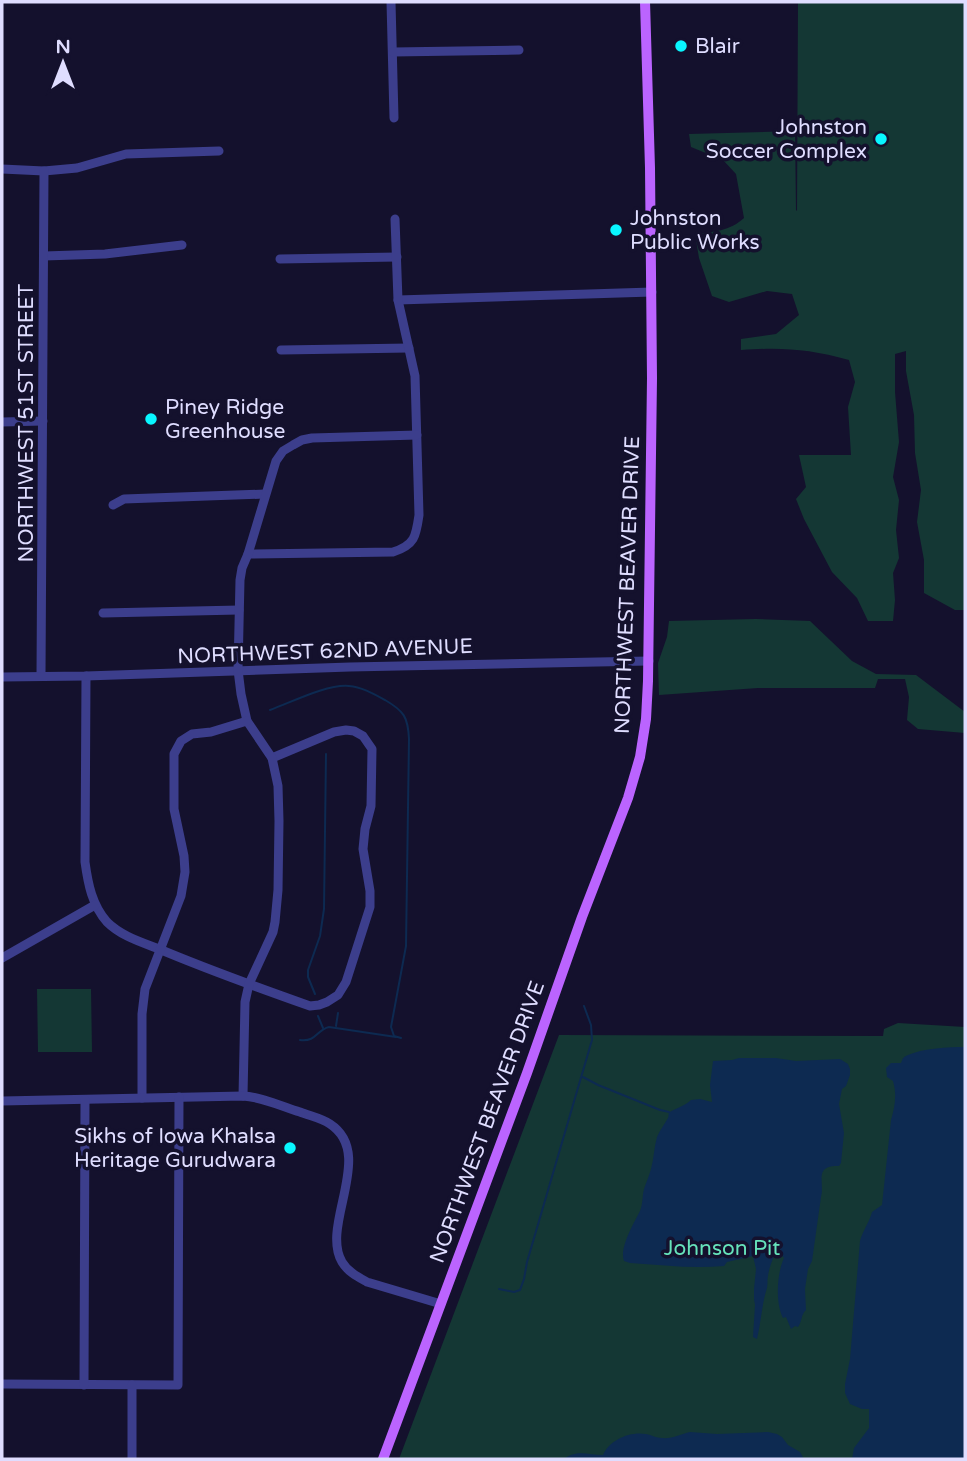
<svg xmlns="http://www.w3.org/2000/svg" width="967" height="1461" font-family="'Varela Round',sans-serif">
<rect width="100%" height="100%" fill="#14112d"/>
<!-- green -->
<g fill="#143734">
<path d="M798,2H965V610H955L924,593V560L917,522L921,490L915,453L914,415L906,371V351L895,354V392L899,442L893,477L899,500L896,530L899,558L893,573L895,600L893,621H868L857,598L832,572L804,519L796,499L806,487L799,455H851L848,407L855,382L849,360C809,349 782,347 741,350V339L776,334L799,315L792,294L767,291L729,302L712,296L699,258L695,234C713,232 730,231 744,218L736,174L723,160L691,147L689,134L795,131L796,210L797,211Z"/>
<path d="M756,619L810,621L852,661L876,674L916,675L965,712V733L918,729L907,720L909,697L905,679H878L875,688H758L659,695L658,663L667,637L669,621Z"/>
<path d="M37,989H91L92,1052H38Z"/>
<path d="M898,1023L965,1027V1459H399L559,1035L883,1036L884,1029Z"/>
</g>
<!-- water -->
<g fill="#0d2a51">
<path d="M965,1047V1459H852L854,1448L869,1428V1409H862L850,1404L845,1393V1384L850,1359L860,1241C863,1230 869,1223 872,1212L882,1205L891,1120C895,1106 897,1095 893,1081L887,1077L886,1068L891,1063H901C903,1058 903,1057 908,1055C924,1048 948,1047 965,1047Z"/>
<path d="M739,1058H776L796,1061L840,1059L848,1064L850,1069V1075L846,1086L842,1089L839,1104L844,1133L841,1163L839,1166C813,1165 825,1183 821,1197L812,1261L808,1269L805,1289L806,1310C801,1314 802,1322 798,1327L795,1326L791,1329L786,1317L783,1318C775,1302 777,1273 784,1258L781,1254H775C772,1261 769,1268 768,1276C767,1282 768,1282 767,1288C762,1303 761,1322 757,1339L753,1337L755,1305L754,1299V1289L756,1269L753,1256L727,1262L724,1266C693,1269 661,1265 630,1263L624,1261C619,1248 634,1223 640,1211C643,1204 642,1197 644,1189C646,1183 649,1176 651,1169C654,1158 654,1147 657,1137C660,1130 664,1125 668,1118C669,1116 668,1114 669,1113C671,1110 685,1106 691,1100L700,1099L712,1102L710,1085L713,1061L732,1060Z"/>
<path d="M690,1432L717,1434L768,1432L777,1434L782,1437L788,1445L800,1452L804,1459H564C576,1449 589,1455 603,1455C609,1440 630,1431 646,1434C652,1435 656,1438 662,1438C672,1439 681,1434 690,1432Z"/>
</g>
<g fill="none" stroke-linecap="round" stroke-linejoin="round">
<!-- stream -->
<g stroke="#0d2a51" stroke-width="2">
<path d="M270,710C292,702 327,684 349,686C362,687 374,694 385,700C404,711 408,717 409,739L406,946L391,1027L394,1036L401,1038"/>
<path d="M315,994L308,977V970L320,936L324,909L326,754"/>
<path d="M318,1016L323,1028"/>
<path d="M336,1026L338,1013"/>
<path d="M300,1040C317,1042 316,1030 329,1027L396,1037"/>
<path d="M583,1077L598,1085L660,1110L669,1112"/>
<path d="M499,1289L514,1292L520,1290L524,1279L527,1262L592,1040L591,1025L584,1006"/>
</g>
<!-- minor -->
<g stroke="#3c3e8c" stroke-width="9">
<path d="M391,2L394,118"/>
<path d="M393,52L519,50"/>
<path d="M2,169L44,171L77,168L126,154L219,151"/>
<path d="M44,256L105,254L182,245"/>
<path d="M280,259L397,257"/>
<path d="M398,300L652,292"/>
<path d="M281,350L409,348"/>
<path d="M2,422L43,421"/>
<path d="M113,505L124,499L265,494"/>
<path d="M248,554L393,552C415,545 416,536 419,515L415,376L398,300L395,219"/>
<path d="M103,613L239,610"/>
<path d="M41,675L44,171"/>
<path d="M86,676L85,862C88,884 92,905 107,922C121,936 141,942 159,949C209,970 259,988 310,1006L319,1005L327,1002L338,995L346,982L370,907V891L363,849L365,829L371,806L372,749L363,736L354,731L346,730L334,732L272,758"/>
<path d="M2,677L86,676L350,667L649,661"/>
<path d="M2,958L95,905"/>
<path d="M243,1096L245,1002L249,984L273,932L275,922L278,890L279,821L278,786L272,758L247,721L241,694L238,670L240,580L242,568L248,554L276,461L283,451L293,445L302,440L312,438L417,435"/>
<path d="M142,1098V1014L145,989L181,896L185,872L184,856L174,809V754L181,741L192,734L211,732L247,721"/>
<path d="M2,1101L243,1096C262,1097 281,1106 300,1112C310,1116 321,1118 330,1124C376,1154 320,1225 342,1262C348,1272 358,1277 367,1282L441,1304"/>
<path d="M2,1384L178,1385L179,1097"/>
<path d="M84,1385L85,1100"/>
<path d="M132,1385V1459"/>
</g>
<!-- major -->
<path stroke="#bb64ff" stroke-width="10" d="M383,1459L527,1073L582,917L628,798L640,757L646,719L648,681L652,378L650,168L645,2"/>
</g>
<!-- markers -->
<g fill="#09f6ff" stroke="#14112d" stroke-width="2.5">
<circle cx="681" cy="46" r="7"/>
<circle cx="881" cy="139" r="7"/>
<circle cx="616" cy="230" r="7"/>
<circle cx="151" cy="419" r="7"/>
<circle cx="290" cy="1148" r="7"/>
</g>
<g text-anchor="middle" stroke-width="7" stroke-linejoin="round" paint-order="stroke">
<!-- poi labels -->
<g font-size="21" fill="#dfddff" stroke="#14112d" text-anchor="start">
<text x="695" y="53">Blair</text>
<text x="867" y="134" text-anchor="end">Johnston<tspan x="867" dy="24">Soccer Complex</tspan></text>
<text x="630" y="225">Johnston<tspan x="630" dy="24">Public Works</tspan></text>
<text x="165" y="414">Piney Ridge<tspan x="165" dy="24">Greenhouse</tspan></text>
<text x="276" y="1143" text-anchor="end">Sikhs of Iowa Khalsa<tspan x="276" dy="24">Heritage Gurudwara</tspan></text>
</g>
<!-- street labels -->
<g font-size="21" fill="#dfddff" stroke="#14112d">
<text transform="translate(26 423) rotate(-90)" y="7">NORTHWEST 51ST STREET</text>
<text transform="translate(627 585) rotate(-88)" y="7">NORTHWEST BEAVER DRIVE</text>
<text transform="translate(325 651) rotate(-2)" y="7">NORTHWEST 62ND AVENUE</text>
<text transform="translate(487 1122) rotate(-70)" y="7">NORTHWEST BEAVER DRIVE</text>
</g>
<!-- park labels -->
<g font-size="21" fill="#66e3bb" stroke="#14112d">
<text x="722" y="1255">Johnson Pit</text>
</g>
</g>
<!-- border -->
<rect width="967" height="1461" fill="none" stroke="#dfddff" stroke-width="7"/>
<!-- north arrow -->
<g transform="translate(63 63)" stroke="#14112d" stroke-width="5" paint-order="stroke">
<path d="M0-5L12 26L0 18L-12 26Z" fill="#dfddff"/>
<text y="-10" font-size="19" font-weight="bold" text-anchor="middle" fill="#dfddff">N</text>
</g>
</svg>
